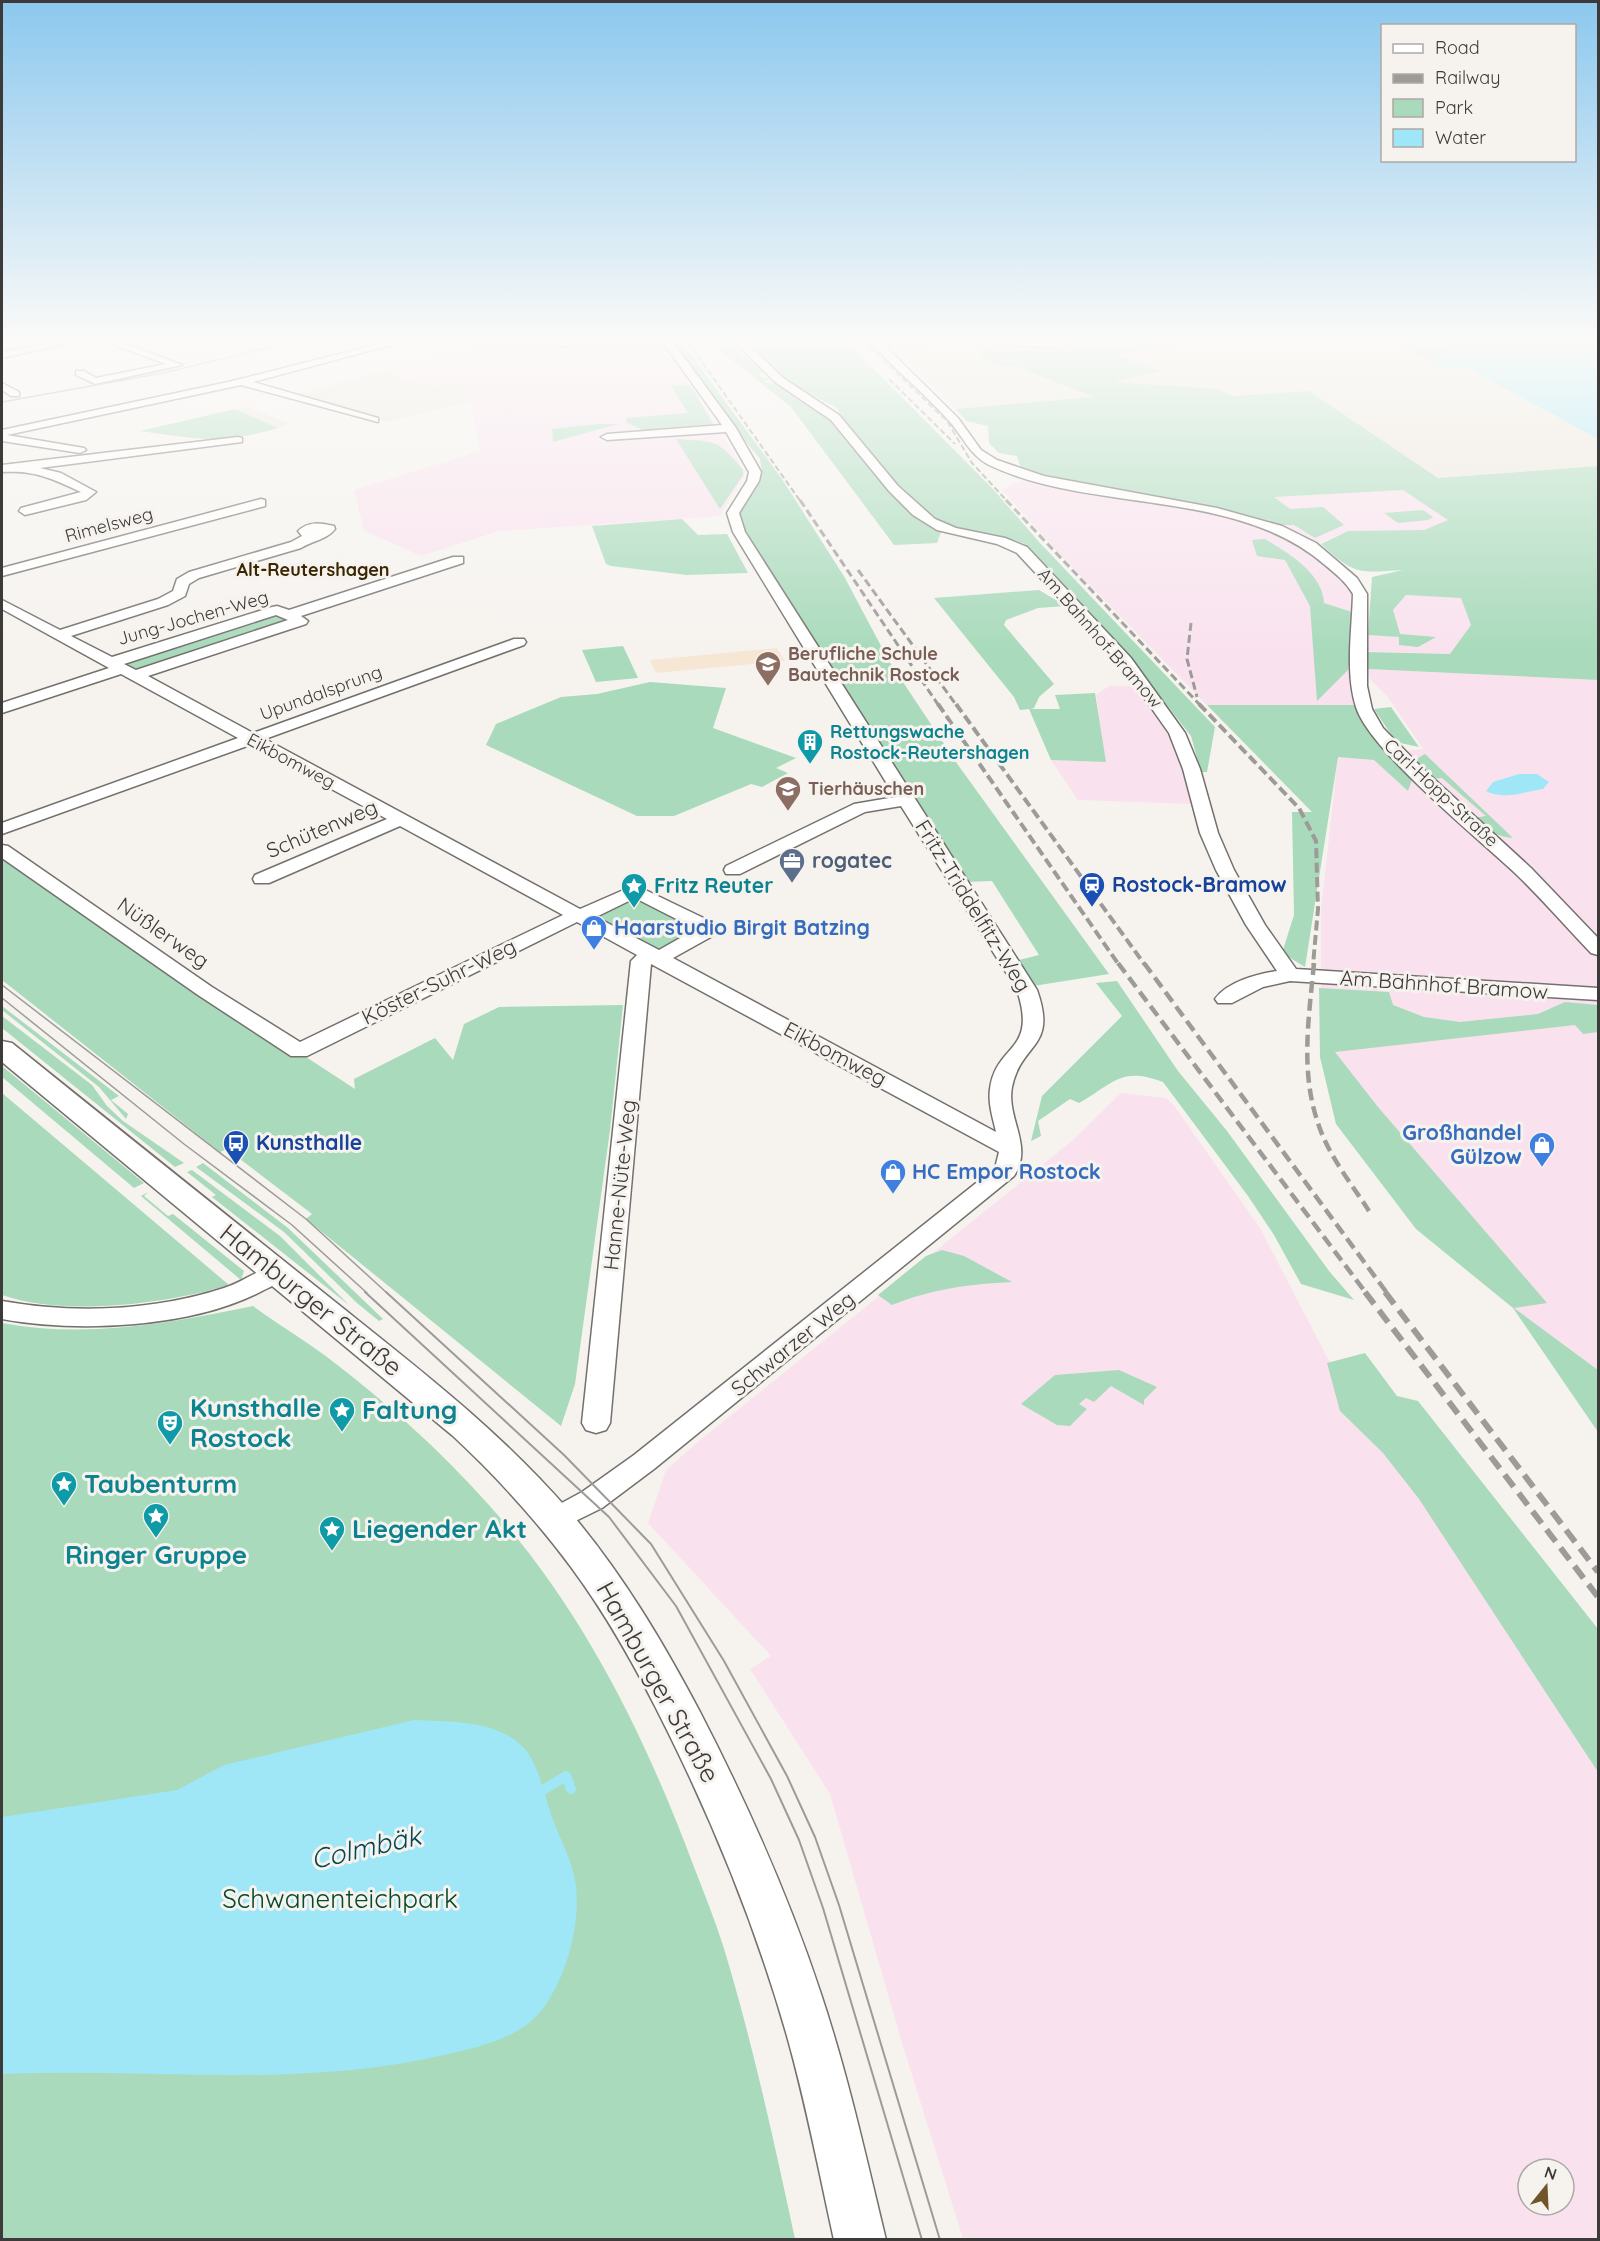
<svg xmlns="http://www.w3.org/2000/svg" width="1600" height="2241" font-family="Quicksand,sans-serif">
<rect width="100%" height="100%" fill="#f6f3ef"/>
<!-- commercial -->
<g fill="#f9e2ee" fill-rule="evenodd">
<path d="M486,341H657L692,387L745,471L744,477L720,516L499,531L421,556L364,531L354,490L480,451L469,394L393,372L400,370L394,368L490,342Z"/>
<path d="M1030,478L1217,514L1267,530L1281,525H1293L1273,497L1403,490L1449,520L1424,530L1348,531L1312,546L1352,581L1359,634L1399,637L1393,610L1406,595L1461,597L1471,625L1451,654L1358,651L1363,705H1207L1069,564L1001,489Z"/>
<path d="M1368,669L1598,680V1370L1513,1308L1321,1046V910L1338,756L1374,760L1408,790L1396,752L1423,749L1387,696L1370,679Z"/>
<path d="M1109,686H1136L1152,701L1178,746L1193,804L1078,800L1051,760L1105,762L1096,695Z"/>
<path d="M1121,1093L1166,1098L1173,1104L1260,1228L1353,1407L1598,1742V2239H963L902,2043L830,1794L750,1669L771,1656L648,1523L666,1470L694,1445L1072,1141ZM1528,2169H1564V2205H1528Z"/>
</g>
<!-- built -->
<g fill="#ede6dc">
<path d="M181,341H284L187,364L177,365L138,351Z"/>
<path d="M885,341H1085L1052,346L999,366H1014L1096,397L956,409Z"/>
<path d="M1145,341H1394L1435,364L1436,370L1469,369L1598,439V466L1438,478L1309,391L1232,396L1110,382L1162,371L1117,355L1169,345Z"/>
<path d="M390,369L398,371L393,373L408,378L469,394L471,401L389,421L374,420L291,396Z"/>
<path d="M249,407L252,408L290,424L278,428L235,409Z"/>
</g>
<!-- education -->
<path fill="#f6e7d4" d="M777,648L785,661L656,673L650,660Z"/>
<!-- green -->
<g fill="#a8dabb">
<path d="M672,341H681L782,479L845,578L889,661L958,765L1109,974L1033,986L1015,961L1039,955L992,881L966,882L812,640L739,520L740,507L762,473L760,459L718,407Z"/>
<path d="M708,341H734L743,348L740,354L765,368L760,373V376L769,379L764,382L780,385L836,423L870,470L926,523L941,532L937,543L894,545L791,407Z"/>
<path d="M748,341H846L992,488L1040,543L1215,727L1207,772H1201L1191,736L1166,704L1025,544L994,534L951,528L939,523L886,474L846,424L837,408L791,384Z"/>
<path d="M1085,341H1145L1172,345L1119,355L1163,371L1113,382L1217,389L1232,396L1309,391L1438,478L1598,466V680L1368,669L1367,652L1450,654L1471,625L1461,598L1406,595L1393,610L1400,634L1436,637L1418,647L1399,645V637L1368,635L1372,577L1403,570C1359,573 1354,575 1321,544L1348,531L1424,530L1448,520L1403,490L1274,497L1290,509L1323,507L1344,525L1315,538L1294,525H1281L1212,507L1030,472L1020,466L1017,456L999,453L989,443L988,426L966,421L956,409L1094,397L1014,366H999L981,358V350L986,343L1052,346Z"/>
<path d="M1394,341H1433L1447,348L1446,357L1435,364Z"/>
<path d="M686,385L691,386L713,424L642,430L626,422V418L688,413L671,386Z"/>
<path d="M235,409L278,428C222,445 197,439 140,431Z"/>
<path d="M599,424H618L553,442L552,429Z"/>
<path d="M676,439C716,442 717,438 743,470V475L720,509Z"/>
<path d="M1423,510L1433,517L1428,520L1398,523L1384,513Z"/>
<path d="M682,519L698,535L727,534L748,573L687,575L611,566L606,564L592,526Z"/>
<path d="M1265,539C1289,553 1323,574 1324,603L1349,611L1354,615L1348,670L1317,701L1310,606L1285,560L1257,556L1252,540Z"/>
<path d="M1039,590L1066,606L1038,608L1006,620L1004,625L1054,684L1039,697L1034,708L1031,709H1060L1055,695L1095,693L1106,762L1051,760L1029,709L1020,710L1014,697L934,598Z"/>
<path d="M276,612L292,620L135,673L115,662Z"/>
<path d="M623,646L638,678L596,682L582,650Z"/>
<path d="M650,682L726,688L713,728L796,758L776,768L788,773L762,787L751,784L674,816H637L486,745L496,724L561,697L597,694Z"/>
<path d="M1207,705H1363L1415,771L1408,791L1374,760L1338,757L1305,967L1282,953L1294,915L1292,812H1312Z"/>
<path d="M1391,707L1419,747L1396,742L1374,709Z"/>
<path d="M1425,754L1513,838C1497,837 1486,829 1474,818L1486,816L1442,778L1431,779L1413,761Z"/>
<path d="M2,850L205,991L355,1089L354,1079L435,1038L453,1060L464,1024L499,1007L623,1005L610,1130L575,1384L561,1426L306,1219L312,1214L227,1149L220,1152L2,980Z"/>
<path d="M627,898H638L697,926L695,932L658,949L595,916Z"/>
<path d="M1117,981L1178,1071L1227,1131L1329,1271L1354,1300L1301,1284L1274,1235L1248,1196L1163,1082C1121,1066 1114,1083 1079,1103L1070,1099L1038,1121L1041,1136L1031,1141L1042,1096L1122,1016L1096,983Z"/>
<path d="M1319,988L1389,992L1393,1005L1424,1017L1460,1022L1538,1014L1565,1002L1598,1005V1032L1583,1034L1575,1025L1335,1052L1378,1107L1547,1303L1514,1308L1598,1370V1432L1513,1308L1416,1229L1336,1124L1320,1057Z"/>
<path d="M2,1006L119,1096L111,1100L128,1114L126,1119L99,1087L2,1010Z"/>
<path d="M2,1016L92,1085L107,1106L123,1121L184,1163L175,1167L2,1028Z"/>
<path d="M2,1066L144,1183L134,1188L2,1077Z"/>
<path d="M2,1093L229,1285C166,1304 64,1317 2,1295Z"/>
<path d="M203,1163L288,1228L383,1319L379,1321L357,1303L284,1232L196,1167Z"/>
<path d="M192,1170L280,1236L349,1305L212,1197L216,1195L187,1172Z"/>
<path d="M148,1192L144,1196L168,1216L173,1214L244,1271L241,1280L141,1196Z"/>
<path d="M942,1250L964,1256L1012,1282C969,1284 932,1289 892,1305L878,1295L926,1256Z"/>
<path d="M253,1306C277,1324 303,1339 327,1357C385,1401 440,1450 488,1504C583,1609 645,1736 694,1867C706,1898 719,1930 728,1962C755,2053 775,2147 795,2239H2V1323C86,1339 170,1323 253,1306Z"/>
<path d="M1365,1353L1397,1396L1418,1401L1598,1629V1772L1419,1499L1383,1453L1340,1411L1327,1363Z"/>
<path d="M1119,1370L1157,1387L1144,1400V1405L1111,1386L1094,1402L1086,1398L1079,1404L1087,1409L1070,1426L1057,1425L1021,1404L1055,1375Z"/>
</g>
<!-- water -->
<g fill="#9fe7f7">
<path d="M1433,341H1598V439L1469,369L1435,370V364L1446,357L1443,349L1447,348Z"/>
<path d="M1519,774H1537L1549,782L1543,789C1525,792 1503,800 1486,791L1493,782Z"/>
<path d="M414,1720C449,1722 496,1719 523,1747C539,1764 544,1795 552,1817C559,1836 569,1855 574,1875C585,1919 563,2000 525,2026C502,2042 470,2049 444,2055C299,2089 149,2068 2,2074V1817L177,1790L224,1765Z"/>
</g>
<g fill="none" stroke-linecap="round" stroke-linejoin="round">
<!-- stream -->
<path stroke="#9fe7f7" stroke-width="10" d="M538,1793L566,1776L571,1789"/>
<!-- minor casing -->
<g stroke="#74716d" stroke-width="3">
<g id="minor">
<path d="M60,341H78L2,358V352Z"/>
<path d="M104,341H117L182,365L95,384L76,375V371H84L96,378L166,364Z"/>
<path d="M391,341H406L253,382L378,418V422L241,385L7,435L84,448L86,450L80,453L2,441V430L228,382Z"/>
<path d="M557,341H567L569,345L561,347Z"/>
<path d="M662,341H672L736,428L761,472L759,481L739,513L745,532L1037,990C1058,1049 1021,1042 1012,1087C1006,1118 1034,1147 1014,1176L654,1469L602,1508L555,1531L545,1528L540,1520L545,1512L582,1492L634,1455L995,1168L999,1152L651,964L610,1423L606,1430L596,1433L586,1430L582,1423L631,961L637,955L577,922L307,1056H291L198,995L2,858V845L8,846L212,987L300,1042L563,915L400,826L269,883H255L253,879L255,875L387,819L250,745L2,834V823L238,738L121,674L2,713V703L109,668L2,609V600L60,630L158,599L173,591L177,579L189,572L291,542L302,536L298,531C309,521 320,523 334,526L335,529C328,539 312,541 301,548L199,578L189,584L185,596L168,605L71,636L112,657L272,607L277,606L289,610L453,557H463V563L301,616L308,621L306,624L148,676L253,733L514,639H524L526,642L524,645L265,739L580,909L635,885L718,925L721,929L718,933L673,958L996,1132C993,1118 988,1104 990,1089C996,1043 1038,1053 1017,990L901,806L865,812L740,874H726L724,870L726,866L854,804L895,797L733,532L727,513L747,481L749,472L726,432L607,440L601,437L607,434L722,425ZM276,615L288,620L136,670L124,664ZM635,898L696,929L659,950L596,917Z"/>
<path d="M734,341H745L783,378L839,415L898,486L935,519L956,528L1005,538L1027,547L1131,658L1185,733L1200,769L1218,833L1234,870L1265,925L1296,969L1598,988V1000L1290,981L1263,987L1232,1003H1218L1215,999C1227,982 1257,974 1277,971L1246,925L1216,870L1200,833L1183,769L1169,733L1121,665L1017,553L997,544L937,530L913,515L889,491L831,420L775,382Z"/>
<path d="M870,341H924L919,344L885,346L958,418L981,450L997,460L1044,476L1217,508L1282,526L1316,543L1357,578L1367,594V686L1372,709L1383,728L1421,767L1531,868L1598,938V955L1591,953C1566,927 1542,899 1516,874C1479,839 1369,750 1356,707C1345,673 1352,630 1353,594C1346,582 1336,574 1325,565C1235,487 1092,514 989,465C970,455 963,437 950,422C925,393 894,370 870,341Z"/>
<path d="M988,341H1080L1054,347L993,344Z"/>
<path d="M2,383L19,392V396H11L2,390Z"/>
<path d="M238,437L242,438V442L40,468L61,473L96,492L86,500L25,515L19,511L21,508L81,492C51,478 34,470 2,472V465Z"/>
<path d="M261,499L265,500V506L2,576V568Z"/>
<path d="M278,1264L287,1266L290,1272C285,1281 274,1285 264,1290C194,1328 78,1333 2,1319V1301C75,1314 153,1311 224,1288C243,1282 259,1269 278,1264Z"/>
</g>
</g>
<!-- major casing -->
<g stroke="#74716d" stroke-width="3">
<path id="major" d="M2,1041L12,1043C116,1127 220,1210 324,1293C410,1362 498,1428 570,1512C622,1573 663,1642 700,1712C747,1803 789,1897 821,1994C848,2075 866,2157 886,2240H834C819,2172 806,2103 787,2036C757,1931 716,1829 668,1732C640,1675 609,1618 571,1567C536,1520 496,1476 453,1436L2,1062Z"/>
</g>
<!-- minor -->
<use href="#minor" fill="#fff" fill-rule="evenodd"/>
<!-- major -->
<use href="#major" fill="#fff" fill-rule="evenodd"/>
<!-- tram-far1 -->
<g stroke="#9d9b98" stroke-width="1.5">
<path d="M2,402L163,373L297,341"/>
<path d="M2,985L306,1219L387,1293"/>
<path d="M2,998L184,1144L292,1225L367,1293"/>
</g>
<!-- tram -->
<g stroke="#9d9b98" stroke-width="2">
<path d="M365,1292L609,1517L676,1606L771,1779L799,1840L823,1908L922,2240"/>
<path d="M386,1292L564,1455L651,1544L724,1661L787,1776L815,1837L839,1905L940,2240"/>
</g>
<!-- rail-far4 -->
<g stroke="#9d9b98" stroke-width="2" stroke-dasharray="6 3" stroke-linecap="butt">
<path d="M687,341L801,502"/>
<path d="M853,341L854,344"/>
<path d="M863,341L947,421L972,463L1008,502"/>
<path d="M889,379L955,444"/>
</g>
<!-- rail-far3 -->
<g stroke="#9d9b98" stroke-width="3" stroke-dasharray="8 4" stroke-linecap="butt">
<path d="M800,500L939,706"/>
<path d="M1006,500L1201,706"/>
<path d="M858,570L957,706"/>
<path d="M1191,623L1187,659L1197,697"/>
</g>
<!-- rail-far2 -->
<g stroke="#9d9b98" stroke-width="4" stroke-dasharray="10 4.5" stroke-linecap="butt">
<path d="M938,704L1119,965"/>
<path d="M956,704L1145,965"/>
<path d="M1199,704L1299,808L1316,841L1318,909L1313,965"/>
</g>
<!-- rail-far1 -->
<g stroke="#9d9b98" stroke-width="4.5" stroke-dasharray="12 6" stroke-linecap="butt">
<path d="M1118,963L1366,1293"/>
<path d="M1144,963L1387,1293"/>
<path d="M1314,963C1309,1017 1300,1071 1318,1123C1328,1155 1351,1183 1369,1211"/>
</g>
<!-- rail -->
<g stroke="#9d9b98" stroke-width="6" stroke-dasharray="15 8" stroke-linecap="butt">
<path d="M1365,1292L1598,1597"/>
<path d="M1385,1292L1598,1572"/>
</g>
</g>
<!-- sky -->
<linearGradient id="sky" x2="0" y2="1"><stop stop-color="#8bc8ee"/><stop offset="0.52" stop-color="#fbfaf8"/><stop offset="1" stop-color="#fbfaf8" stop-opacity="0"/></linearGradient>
<rect width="1600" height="654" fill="url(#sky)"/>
<!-- icons -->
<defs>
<g id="school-pin" transform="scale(1.35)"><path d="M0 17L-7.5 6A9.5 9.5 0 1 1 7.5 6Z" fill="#8d6e63" stroke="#f6f3ef"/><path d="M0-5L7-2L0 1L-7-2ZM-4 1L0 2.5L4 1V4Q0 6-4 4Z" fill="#fff"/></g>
<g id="building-pin" transform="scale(1.35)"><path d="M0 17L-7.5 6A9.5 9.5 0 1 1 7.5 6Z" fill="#0f9aa8" stroke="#f6f3ef"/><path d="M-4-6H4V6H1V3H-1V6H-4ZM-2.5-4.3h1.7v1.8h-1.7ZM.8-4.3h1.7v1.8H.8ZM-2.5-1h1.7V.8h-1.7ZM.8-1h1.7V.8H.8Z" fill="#fff"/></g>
<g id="office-pin" transform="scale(1.35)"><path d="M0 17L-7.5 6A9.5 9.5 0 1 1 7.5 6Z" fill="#5c6f8a" stroke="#f6f3ef"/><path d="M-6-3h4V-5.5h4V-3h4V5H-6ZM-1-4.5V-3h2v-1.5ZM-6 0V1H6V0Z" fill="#fff"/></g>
<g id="station-pin" transform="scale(1.35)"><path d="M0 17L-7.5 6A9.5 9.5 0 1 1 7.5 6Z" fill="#1a4fb4" stroke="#f6f3ef"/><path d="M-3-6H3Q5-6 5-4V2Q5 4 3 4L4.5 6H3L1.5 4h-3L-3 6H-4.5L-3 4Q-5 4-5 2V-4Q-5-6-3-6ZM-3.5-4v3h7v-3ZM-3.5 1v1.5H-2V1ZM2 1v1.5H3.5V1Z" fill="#fff"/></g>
<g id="sight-pin" transform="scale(1.35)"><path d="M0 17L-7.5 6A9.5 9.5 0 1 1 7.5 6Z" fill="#0f9aa8" stroke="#f6f3ef"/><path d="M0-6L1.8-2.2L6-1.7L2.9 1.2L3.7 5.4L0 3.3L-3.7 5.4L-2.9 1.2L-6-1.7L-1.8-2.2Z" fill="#fff"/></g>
<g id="shop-pin" transform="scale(1.35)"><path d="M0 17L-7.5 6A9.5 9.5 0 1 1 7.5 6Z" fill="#3f7fe0" stroke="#f6f3ef"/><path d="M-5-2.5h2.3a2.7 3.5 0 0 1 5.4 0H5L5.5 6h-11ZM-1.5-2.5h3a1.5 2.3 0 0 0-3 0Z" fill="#fff"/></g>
<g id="bus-pin" transform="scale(1.35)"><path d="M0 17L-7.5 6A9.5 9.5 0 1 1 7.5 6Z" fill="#1a4fb4" stroke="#f6f3ef"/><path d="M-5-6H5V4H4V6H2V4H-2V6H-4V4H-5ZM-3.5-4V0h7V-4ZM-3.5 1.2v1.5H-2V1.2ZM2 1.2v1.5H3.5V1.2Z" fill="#fff"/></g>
<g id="theatre-pin" transform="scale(1.35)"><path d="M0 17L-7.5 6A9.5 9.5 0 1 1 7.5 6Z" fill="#0f9aa8" stroke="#f6f3ef"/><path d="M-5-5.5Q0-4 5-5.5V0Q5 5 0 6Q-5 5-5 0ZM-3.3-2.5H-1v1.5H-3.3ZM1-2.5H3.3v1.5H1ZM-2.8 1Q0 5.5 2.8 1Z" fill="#fff"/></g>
</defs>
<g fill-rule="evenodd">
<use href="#school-pin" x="768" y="664"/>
<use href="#building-pin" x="810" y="742"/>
<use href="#school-pin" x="788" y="789"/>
<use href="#office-pin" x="792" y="861"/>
<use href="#station-pin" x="1092" y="885"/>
<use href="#sight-pin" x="634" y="886"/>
<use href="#shop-pin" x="594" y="928"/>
<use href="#bus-pin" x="236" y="1143"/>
<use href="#shop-pin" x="1542" y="1145"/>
<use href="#shop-pin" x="893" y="1172"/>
<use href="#sight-pin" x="342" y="1410"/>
<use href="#theatre-pin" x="170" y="1423"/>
<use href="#sight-pin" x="64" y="1484"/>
<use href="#sight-pin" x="156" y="1516"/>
<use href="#sight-pin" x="332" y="1529"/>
</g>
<g text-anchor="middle" stroke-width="6" stroke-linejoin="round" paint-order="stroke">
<!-- far-street labels -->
<g font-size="18" fill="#3c3b39" stroke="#f6f3ef">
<text transform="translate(109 525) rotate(-15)" y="6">Rimelsweg</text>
<text transform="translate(193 618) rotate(-16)" y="6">Jung-Jochen-Weg</text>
<text transform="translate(1100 638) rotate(49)" y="6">Am Bahnhof Bramow</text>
<text transform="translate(321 693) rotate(-20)" y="6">Upundalsprung</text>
<text transform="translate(291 761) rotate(28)" y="6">Eikbomweg</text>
<text transform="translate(1441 793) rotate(43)" y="6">Carl-Hopp-Straße</text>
</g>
<!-- far-neighbourhood labels -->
<g font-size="18" font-weight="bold" fill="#3a2600" stroke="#f6f3ef">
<text x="313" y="576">Alt-Reutershagen</text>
</g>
<!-- far-education labels -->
<g font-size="18" font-weight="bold" fill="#785e54" stroke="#f6f3ef" text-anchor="start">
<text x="788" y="660">Berufliche Schule<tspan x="788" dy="21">Bautechnik Rostock</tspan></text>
<text x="808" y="795">Tierhäuschen</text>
</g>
<!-- far-culture labels -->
<g font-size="18" font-weight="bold" fill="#0d838f" stroke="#f6f3ef" text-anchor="start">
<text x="830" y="738">Rettungswache<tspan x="830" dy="21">Rostock-Reutershagen</tspan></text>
</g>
<!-- street labels -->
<g font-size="21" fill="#3c3b39" stroke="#f6f3ef">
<text transform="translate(322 829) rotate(-23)" y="7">Schütenweg</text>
<text transform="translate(973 906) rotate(58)" y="7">Fritz-Triddelfitz-Weg</text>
<text transform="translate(163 933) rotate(35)" y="7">Nüßlerweg</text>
<text transform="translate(439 982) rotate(-26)" y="7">Köster-Suhr-Weg</text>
<text transform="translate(1444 985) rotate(4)" y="7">Am Bahnhof Bramow</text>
<text transform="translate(835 1054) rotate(28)" y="7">Eikbomweg</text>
<text transform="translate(620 1185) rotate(-84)" y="7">Hanne-Nüte-Weg</text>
<text transform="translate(793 1344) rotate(-39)" y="7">Schwarzer Weg</text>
</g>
<!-- service labels -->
<g font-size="21" font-weight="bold" fill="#4e5e75" stroke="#f6f3ef" text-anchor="start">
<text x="812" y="868">rogatec</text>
</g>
<!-- transit labels -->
<g font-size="21" font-weight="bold" fill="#164399" stroke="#f6f3ef" text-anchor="start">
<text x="1112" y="892">Rostock-Bramow</text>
<text x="256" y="1150">Kunsthalle</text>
</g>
<!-- culture labels -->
<g font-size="21" font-weight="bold" fill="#0d838f" stroke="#f6f3ef" text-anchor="start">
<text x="654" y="893">Fritz Reuter</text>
</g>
<!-- shop labels -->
<g font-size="21" font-weight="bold" fill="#366cbe" stroke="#f6f3ef" text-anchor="start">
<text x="614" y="935">Haarstudio Birgit Batzing</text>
<text x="1522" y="1140" text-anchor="end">Großhandel<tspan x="1522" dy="24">Gülzow</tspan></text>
<text x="912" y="1179">HC Empor Rostock</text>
</g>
<!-- near-street labels -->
<g font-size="26" fill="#3c3b39" stroke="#f6f3ef">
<text transform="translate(311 1300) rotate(39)" y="9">Hamburger Straße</text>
<text transform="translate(658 1682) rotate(61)" y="9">Hamburger Straße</text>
</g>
<!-- near-culture labels -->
<g font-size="26" font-weight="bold" fill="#0d838f" stroke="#f6f3ef" text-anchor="start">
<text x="190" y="1417">Kunsthalle<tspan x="190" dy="30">Rostock</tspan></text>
<text x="362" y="1419">Faltung</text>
<text x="84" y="1493">Taubenturm</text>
<text x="352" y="1538">Liegender Akt</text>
<text x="156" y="1564" text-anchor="middle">Ringer Gruppe</text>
</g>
<!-- near-park labels -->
<g font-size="26" fill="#044a2b" stroke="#f6f3ef">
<text x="340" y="1908">Schwanenteichpark</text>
</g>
<!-- near-water labels -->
<g font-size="27" font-style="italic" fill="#044753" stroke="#f6f3ef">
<text transform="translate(366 1848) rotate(-13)" y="9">Colmbäk</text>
</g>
</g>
<!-- border -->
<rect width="1600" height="2241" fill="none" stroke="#3c3b39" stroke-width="6"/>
<!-- legend -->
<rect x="1381" y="24" width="195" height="138" fill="#f6f3ef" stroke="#aca9a6" stroke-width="1.5"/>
<rect x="1393" y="44" width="30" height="9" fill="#ffffff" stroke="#aca9a6" stroke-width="1.5"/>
<text x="1435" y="54" font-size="18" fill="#3c3b39">Road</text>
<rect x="1393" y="74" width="30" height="9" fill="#9d9b98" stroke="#aca9a6" stroke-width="1.5"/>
<text x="1435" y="84" font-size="18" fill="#3c3b39">Railway</text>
<rect x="1393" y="99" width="30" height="18" fill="#a8dabb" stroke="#aca9a6" stroke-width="1.5"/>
<text x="1435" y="114" font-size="18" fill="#3c3b39">Park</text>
<rect x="1393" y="129" width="30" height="18" fill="#9fe7f7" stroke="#aca9a6" stroke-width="1.5"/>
<text x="1435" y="144" font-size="18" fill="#3c3b39">Water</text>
<!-- north arrow -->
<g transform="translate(1546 2187) rotate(18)"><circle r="28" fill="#f6f3ef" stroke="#aca9a6" stroke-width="1.5"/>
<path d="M0-4.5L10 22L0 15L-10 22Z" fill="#705628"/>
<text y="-9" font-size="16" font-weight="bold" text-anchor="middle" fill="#3c3b39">N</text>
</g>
</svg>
